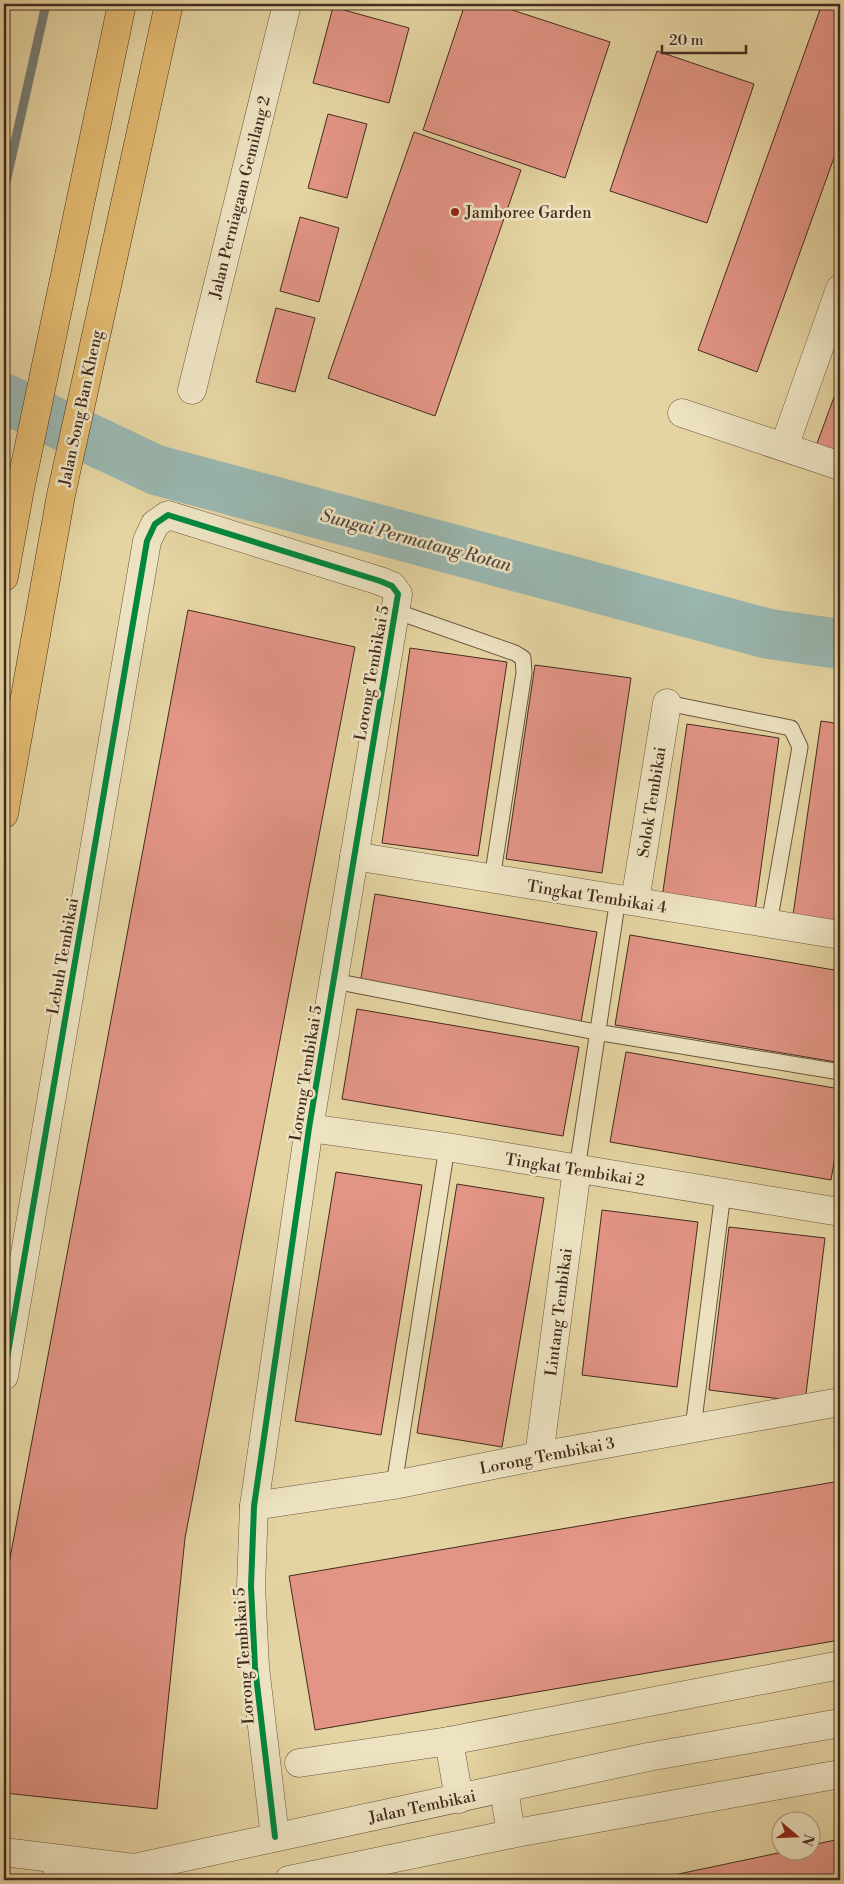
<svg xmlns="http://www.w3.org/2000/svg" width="844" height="1884" font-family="'Libre Bodoni',serif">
<rect width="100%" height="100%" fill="#e4d4a1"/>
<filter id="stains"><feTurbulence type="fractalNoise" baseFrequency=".004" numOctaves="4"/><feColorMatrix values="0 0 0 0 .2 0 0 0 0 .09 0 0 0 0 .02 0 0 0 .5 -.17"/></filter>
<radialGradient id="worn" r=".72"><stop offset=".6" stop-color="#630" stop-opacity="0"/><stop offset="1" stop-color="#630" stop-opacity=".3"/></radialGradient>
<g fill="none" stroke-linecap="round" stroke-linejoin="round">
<!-- stream -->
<path stroke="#777e76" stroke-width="9" d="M4,191L46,4"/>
<!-- river -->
<path stroke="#99b6af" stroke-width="50" d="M4,398L156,470L769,634L840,644"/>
</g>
<!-- building -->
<g fill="#e29485" stroke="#442b20">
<path d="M465,4H494L610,42L565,178L423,130Z"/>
<path d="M822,4H840V141L757,372L698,350Z"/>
<path d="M333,7L409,28L389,103L313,83Z"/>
<path d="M657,51L754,84L707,223L610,191Z"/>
<path d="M328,114L367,124L347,198L308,188Z"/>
<path d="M414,132L521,170L435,416L328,378Z"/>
<path d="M300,217L339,228L319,302L280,291Z"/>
<path d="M276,308L315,318L295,392L256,382Z"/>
<path d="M840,381V456L816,446Z"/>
<path d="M188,610L355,647L185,1538L157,1809L4,1793V1590Z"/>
<path d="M410,648L507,662L478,856L382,843Z"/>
<path d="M535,665L631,678L602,873L506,859Z"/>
<path d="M821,721L840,724V922L793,915Z"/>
<path d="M687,724L779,738L755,911L662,898Z"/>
<path d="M375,894L597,932L581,1022L360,984Z"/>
<path d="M630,935L840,971V1038L836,1062L615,1025Z"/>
<path d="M357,1009L579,1047L563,1136L342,1099Z"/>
<path d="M626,1052L840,1089V1127L831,1180L610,1142Z"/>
<path d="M336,1172L422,1185L381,1435L295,1421Z"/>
<path d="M457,1184L544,1198L502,1447L417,1433Z"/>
<path d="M602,1210L698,1222L677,1387L582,1375Z"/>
<path d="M729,1227L825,1238L805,1402L709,1390Z"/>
<path d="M840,1481V1640L315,1730L289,1576Z"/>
<path d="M840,1839V1880H650L783,1852H812V1845Z"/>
</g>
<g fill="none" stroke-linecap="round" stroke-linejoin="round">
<!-- service casing -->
<g stroke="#6c5540" stroke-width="17">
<g id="service">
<path d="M395,611L515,653L523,658L524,673L492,879"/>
<path d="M667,703L791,728L800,747L769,924"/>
<path d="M334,981L596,1032L840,1072"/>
<path d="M577,1169L618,898"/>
<path d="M693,1428L723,1193"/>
<path d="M394,1485L447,1147"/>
</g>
</g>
<!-- minor casing -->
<g stroke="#6c5540" stroke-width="29">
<g id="minor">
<path d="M192,390L287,4"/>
<path d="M682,413L840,466"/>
<path d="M784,447L840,289"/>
<path d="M354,856L840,935"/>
<path d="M635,901L667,703"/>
<path d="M309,1128L447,1147L840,1212"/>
<path d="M4,1376L147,541L155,524L168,515L380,581L392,586L398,594L309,1128L254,1506L251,1586L255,1667L275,1837"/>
<path d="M539,1456L577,1169"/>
<path d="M254,1506L394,1485L539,1456L840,1402"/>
<path d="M449,1741L459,1799"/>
<path d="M299,1763L449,1741L840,1665"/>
<path d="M504,1789L511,1834"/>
<path d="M57,1880L59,1859"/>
<path d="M289,1880L511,1834L840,1774"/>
</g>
</g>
<!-- tertiary casing -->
<g stroke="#6c5540" stroke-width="29">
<path id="tertiary" d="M4,1852L134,1868L648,1757L840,1723"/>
</g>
<!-- primary casing -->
<g stroke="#442b20" stroke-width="29">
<g id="primary">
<path d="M4,577L20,489L122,4"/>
<path d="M4,814L61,495L169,4"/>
</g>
</g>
<!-- service -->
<use href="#service" stroke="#ede3c2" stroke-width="15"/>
<!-- minor -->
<use href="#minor" stroke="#ede3c2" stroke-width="28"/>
<!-- tertiary -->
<use href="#tertiary" stroke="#ede3c2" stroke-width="28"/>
<!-- primary -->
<use href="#primary" stroke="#e2ba70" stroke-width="28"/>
<!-- cycleway casing -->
<g stroke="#ede3c2" stroke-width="9">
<path id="cycleway" d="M4,1376L147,541L155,524L168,515L380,581L392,586L398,594L309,1128L254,1506L251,1586L255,1667L275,1837"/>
</g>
<!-- cycleway -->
<use href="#cycleway" stroke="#00873e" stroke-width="6"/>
</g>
<!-- markers -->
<circle fill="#8f2418" stroke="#ede3c2" stroke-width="2" cx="455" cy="212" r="5"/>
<g text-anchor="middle" stroke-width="5" stroke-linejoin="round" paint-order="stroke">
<!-- street labels -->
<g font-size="16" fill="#442b20" stroke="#ede3c2">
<text transform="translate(239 197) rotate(-76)" y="6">Jalan Perniagaan Gemilang 2</text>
<text transform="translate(80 408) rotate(-78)" y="6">Jalan Song Ban Kheng</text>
<text transform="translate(371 673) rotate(-80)" y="6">Lorong Tembikai 5</text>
<text transform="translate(651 802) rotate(-81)" y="6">Solok Tembikai</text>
<text transform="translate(597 896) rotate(9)" y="6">Tingkat Tembikai 4</text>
<text transform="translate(62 956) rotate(-80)" y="6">Lebuh Tembikai</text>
<text transform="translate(305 1073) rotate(-81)" y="6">Lorong Tembikai 5</text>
<text transform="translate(575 1169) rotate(9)" y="6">Tingkat Tembikai 2</text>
<text transform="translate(558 1312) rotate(-83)" y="6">Lintang Tembikai</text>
<text transform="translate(547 1455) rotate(-11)" y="6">Lorong Tembikai 3</text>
<text transform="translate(243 1656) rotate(-94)" y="6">Lorong Tembikai 5</text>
<text transform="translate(422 1806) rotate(-12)" y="6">Jalan Tembikai</text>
</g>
<!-- poi labels -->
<g font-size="16" fill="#442b20" stroke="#ede3c2" text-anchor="start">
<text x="465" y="218">Jamboree Garden</text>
</g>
<!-- water labels -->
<g font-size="18" font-style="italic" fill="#55473d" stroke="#ede3c2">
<text transform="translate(416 540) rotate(15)" y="6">Sungai Permatang Rotan</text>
</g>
</g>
<!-- margin -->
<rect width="844" height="1884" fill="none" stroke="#e4d4a1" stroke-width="20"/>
<rect x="5" y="5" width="834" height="1874" fill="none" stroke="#442b20" stroke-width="2.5"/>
<rect x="10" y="10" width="824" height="1864" fill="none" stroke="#442b20"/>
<!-- north arrow -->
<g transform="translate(796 1836) rotate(109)"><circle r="24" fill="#ede3c2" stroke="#a99981"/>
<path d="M0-4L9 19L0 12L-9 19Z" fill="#8f2418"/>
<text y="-8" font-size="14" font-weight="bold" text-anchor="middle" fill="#442b20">N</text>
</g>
<!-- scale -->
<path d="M662 45v8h84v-8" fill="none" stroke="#442b20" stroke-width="2.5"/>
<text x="669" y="45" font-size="15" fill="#442b20" stroke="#ede3c2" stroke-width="4" paint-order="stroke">20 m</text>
<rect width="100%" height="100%" filter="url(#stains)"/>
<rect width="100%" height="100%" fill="url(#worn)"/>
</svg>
